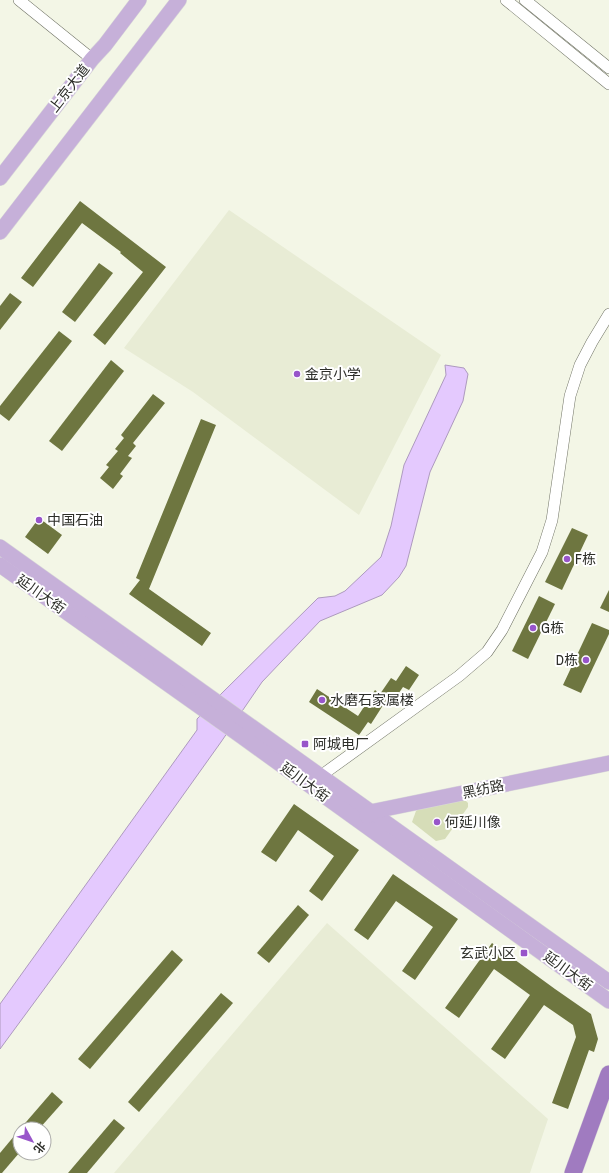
<svg xmlns="http://www.w3.org/2000/svg" width="609" height="1173" font-family="'Archivo Narrow','Noto Sans SC',sans-serif">
<rect width="100%" height="100%" fill="#f3f6e6"/>
<!-- built -->
<g fill="#e8ecd5">
<path d="M229,210L441,355L359,515L193,392L124,348Z"/>
<path d="M327,923L548,1119L530,1173H114Z"/>
</g>
<!-- green -->
<path fill="#d6ddb8" d="M465,800L468,803V807L445,839L436,841L412,822L416,811L418,809Z"/>
<!-- water -->
<path fill="#e4c9fe" stroke="#ad9abe" d="M445,365L464,368L468,374L463,401L430,472L406,566L399,577L382,595L320,621L262,682L221,742L64,962L0,1049V1004L197,730V719L222,693L318,598L335,596L345,591L381,557L391,526L404,465L446,375Z"/>
<!-- building -->
<g fill="#6e7640">
<path d="M80,201L166,267L105,345L93,335L143,272L120,253L121,252L82,223L33,287L21,278Z"/>
<path d="M99,263L113,273L75,322L62,312Z"/>
<path d="M10,293L22,302L0,330V306Z"/>
<path d="M59,331L72,341L9,421L0,414V406Z"/>
<path d="M111,360L124,371L62,451L49,441Z"/>
<path d="M153,394L165,403L133,443L136,446L128,456L132,458L120,474L123,476L113,489L100,478L109,467L106,465L118,451L115,449L124,438L121,435Z"/>
<path d="M201,419L216,425L149,589L211,633L202,646L129,594L140,580L136,578Z"/>
<path d="M39,518L62,535L48,554L25,537Z"/>
<path d="M572,528L588,535L562,590L545,582Z"/>
<path d="M609,590V612L600,608Z"/>
<path d="M539,596L555,604L528,659L512,651Z"/>
<path d="M592,623L609,630V634L581,693L563,685Z"/>
<path d="M406,666L419,675L409,690L403,687L392,703L387,699L371,724L368,722L359,735L309,702L317,689L358,716L375,690L380,694L391,678L396,681Z"/>
<path d="M294,804L359,850L322,901L309,891L334,856L298,830L276,862L261,852Z"/>
<path d="M393,874L458,919L415,980L402,971L433,927L396,901L368,940L354,930Z"/>
<path d="M298,905L309,915L269,963L257,953Z"/>
<path d="M492,943L555,989L591,1014L598,1039L594,1052L589,1050L568,1109L552,1103L576,1037L573,1025L544,1005L505,1059L491,1049L530,995L494,969L459,1018L445,1008Z"/>
<path d="M172,950L183,960L90,1069L78,1059Z"/>
<path d="M221,993L233,1003L139,1112L128,1102Z"/>
<path d="M52,1092L63,1102L39,1129H20Z"/>
<path d="M114,1119L125,1128L87,1173H68Z"/>
<path d="M20,1129V1152L2,1173H0V1153Z"/>
</g>
<g fill="none" stroke-linecap="round" stroke-linejoin="round">
<!-- minor casing -->
<g stroke="#6f7264" stroke-width="12">
<g id="minor">
<path d="M19,0L92,59"/>
<path d="M506,0L609,84"/>
<path d="M525,0L609,68"/>
<path d="M315,780L459,676L487,652L502,630L542,552L552,520L570,396L580,365L592,342L609,314"/>
</g>
</g>
<!-- major casing -->
<g stroke="#d9d9d8" stroke-width="16">
<g id="major">
<path d="M0,178L92,59L105,45L139,0"/>
<path d="M0,232L179,0"/>
<path d="M0,547L609,982"/>
<path d="M0,565L241,736L609,1001"/>
<path d="M367,816L370,812L609,763"/>
</g>
</g>
<!-- highway casing -->
<g stroke="#d9d9d8" stroke-width="18">
<path id="highway" d="M573,1173L609,1074"/>
</g>
<!-- minor -->
<use href="#minor" stroke="#fff" stroke-width="11"/>
<!-- major -->
<use href="#major" stroke="#c6b0d9" stroke-width="15"/>
<!-- highway -->
<use href="#highway" stroke="#a07bc0" stroke-width="17"/>
</g>
<!-- markers -->
<g fill="#9855ca" stroke="#fff" stroke-width="1.5">
<circle cx="297" cy="374" r="4"/>
<circle cx="39" cy="520" r="4"/>
<circle cx="567" cy="559" r="4"/>
<circle cx="533" cy="628" r="4"/>
<circle cx="586" cy="660" r="4"/>
<circle cx="322" cy="700" r="4"/>
<rect x="301" y="740" width="8" height="8" rx="2"/>
<circle cx="437" cy="822" r="4"/>
<rect x="520" y="949" width="8" height="8" rx="2"/>
</g>
<g text-anchor="middle" stroke-width="4" stroke-linejoin="round" paint-order="stroke">
<!-- street labels -->
<g font-size="14" fill="#2d2e29" stroke="#fff">
<text transform="translate(69 88) rotate(-52)" y="5">上京大道</text>
<text transform="translate(41 594) rotate(35)" y="5">延川大街</text>
<text transform="translate(305 782) rotate(36)" y="5">延川大街</text>
<text transform="translate(483 789) rotate(-12)" y="5">黑纺路</text>
<text transform="translate(568 971) rotate(36)" y="5">延川大街</text>
</g>
<!-- poi labels -->
<g font-size="14" fill="#2d2e29" stroke="#fff" text-anchor="start">
<text x="305" y="379">金京小学</text>
<text x="47" y="525">中国石油</text>
<text x="575" y="564">F栋</text>
<text x="541" y="633">G栋</text>
<text x="578" y="665" text-anchor="end">D栋</text>
<text x="330" y="705">水磨石家属楼</text>
<text x="313" y="749">阿城电厂</text>
<text x="445" y="827">何延川像</text>
<text x="516" y="958" text-anchor="end">玄武小区</text>
</g>
</g>
<!-- north arrow -->
<g transform="translate(32 1141) rotate(130)"><circle r="19" fill="#ffffff" stroke="#ababa9"/>
<path d="M0-3L7 15L0 10L-7 15Z" fill="#9855ca"/>
<text y="-6" font-size="11" font-weight="bold" text-anchor="middle" fill="#2d2e29">北</text>
</g>
</svg>
